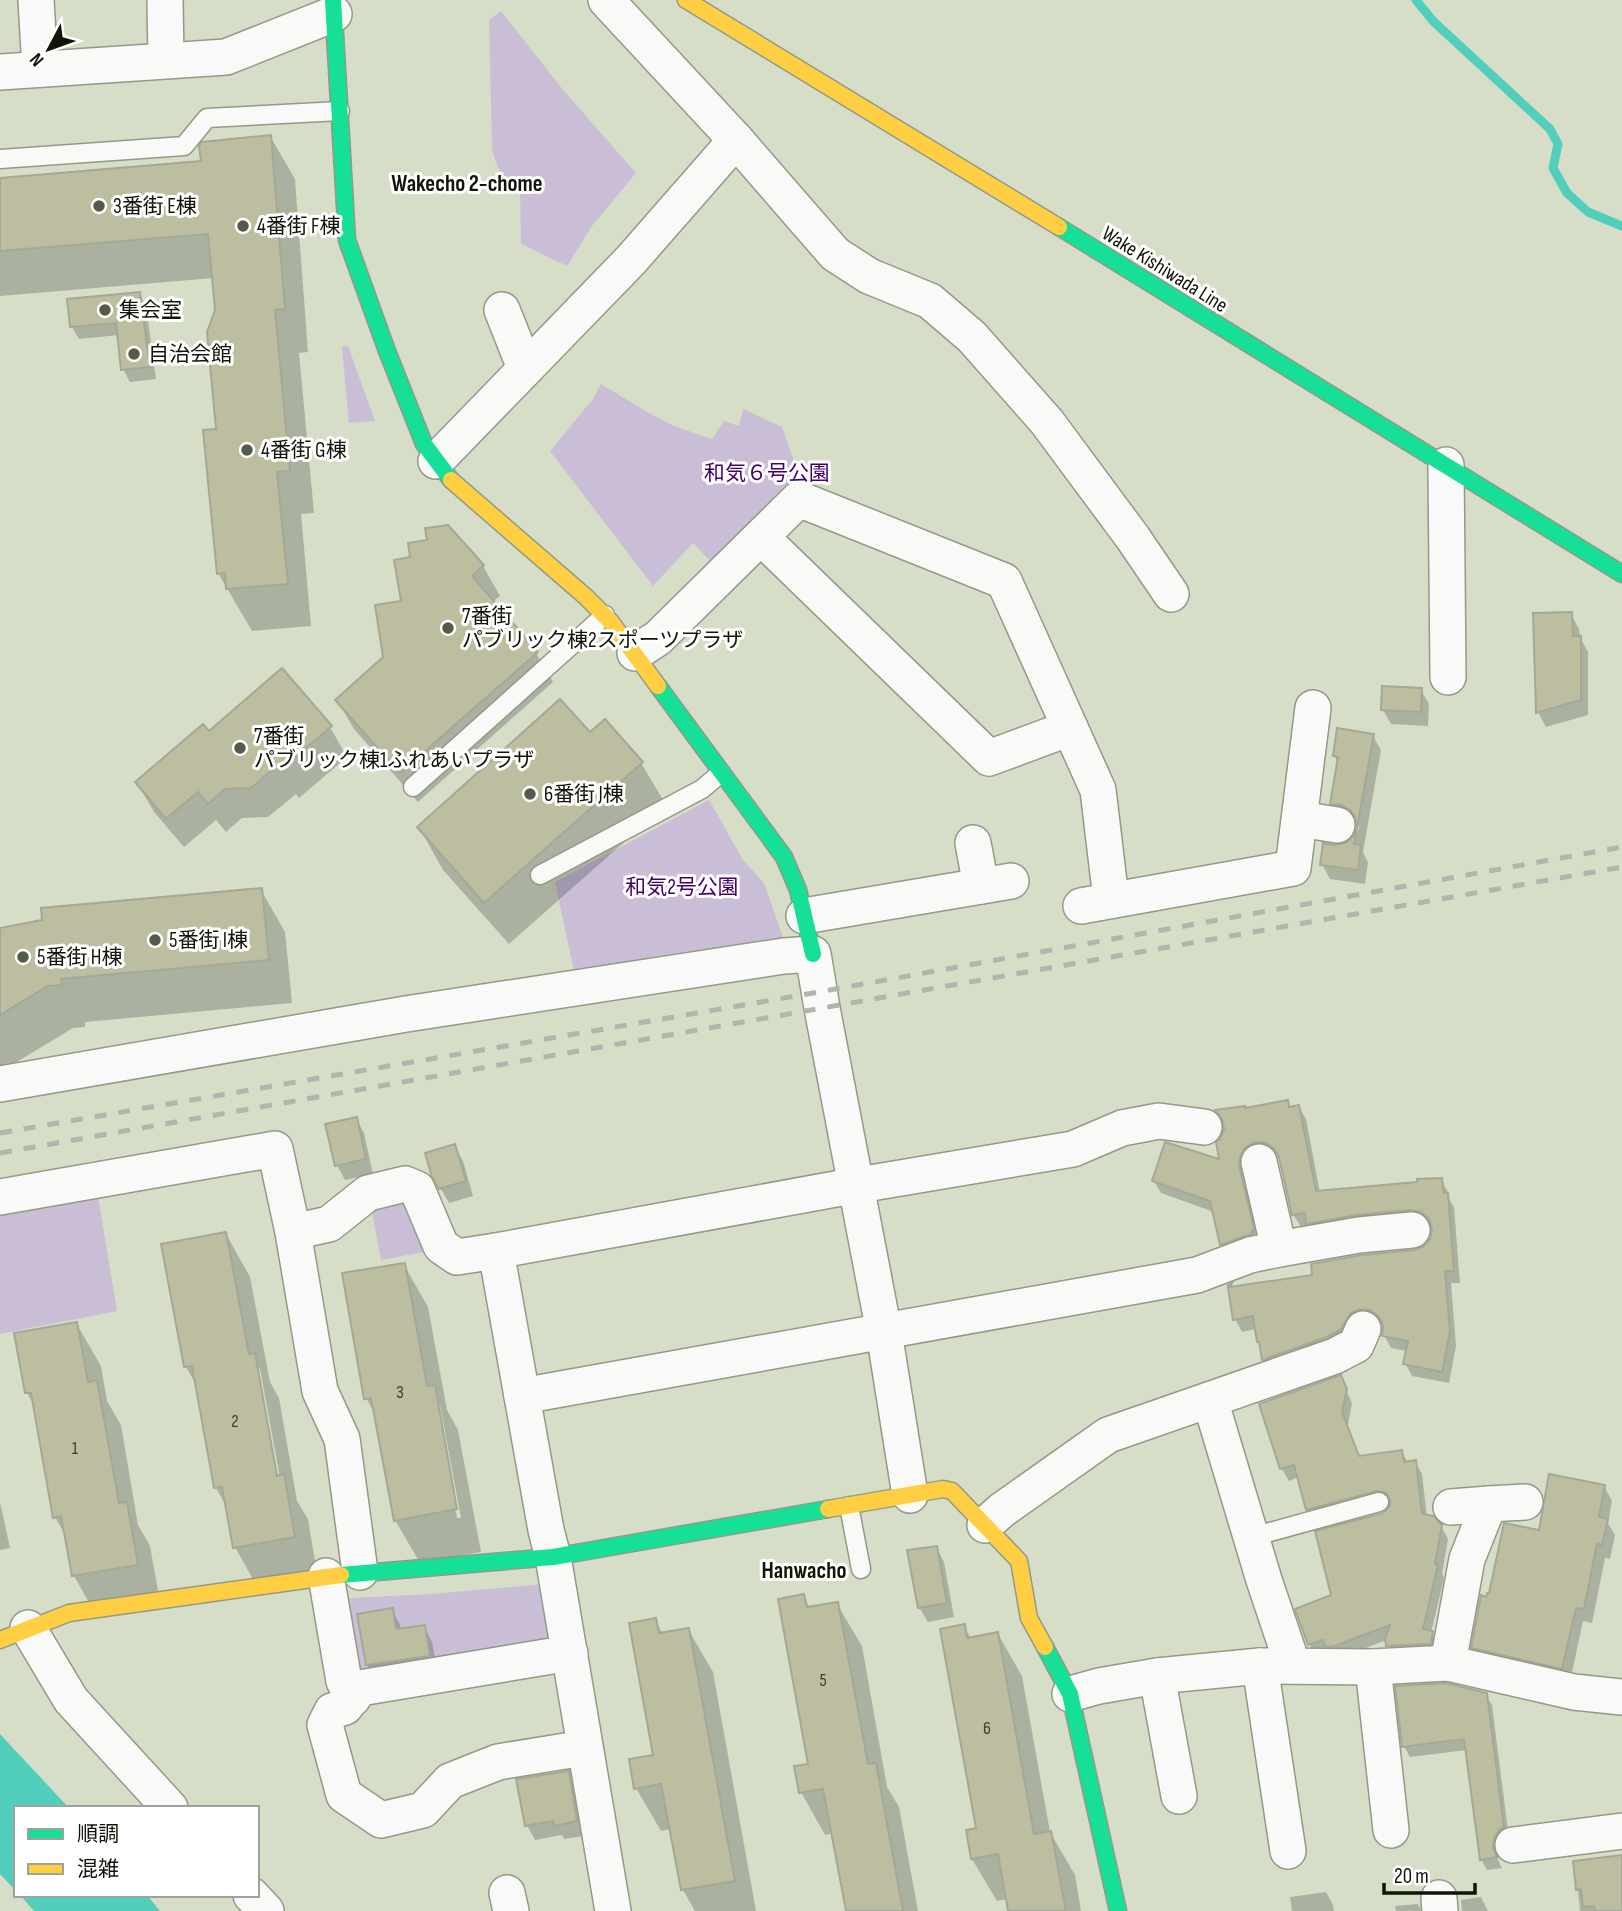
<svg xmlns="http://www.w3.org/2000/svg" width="1622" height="1911" font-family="'Sofia Sans Condensed','Noto Sans JP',sans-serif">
<rect width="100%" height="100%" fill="#d6dec8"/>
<!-- green -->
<g fill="#cabed7">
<path d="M501,11L564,91L636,173L592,226L567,266L521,244L520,194C505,183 495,166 492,148L489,20Z"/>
<path d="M348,346L375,421L349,423L342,347Z"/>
<path d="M601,384L649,413L674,426L712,439L724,421L739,426L743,409L782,427L800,478L713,564L693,543L653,586L550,451L593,399Z"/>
<path d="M709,800L743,860L764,883L784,940L676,953L574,971L555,882Z"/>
<path d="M97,1190L117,1311L0,1334V1207Z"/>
<path d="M403,1197L430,1251L381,1260L371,1207Z"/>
<path d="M545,1584L554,1636L547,1646L365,1678L353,1671L345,1607L350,1598L432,1594Z"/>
</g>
<!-- water -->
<g fill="#52cebd">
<path d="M0,1734L69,1808H16V1891L0,1874Z"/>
<path d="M20,1895H147L160,1911H34Z"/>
</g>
<!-- shadow -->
<g fill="#0003" fill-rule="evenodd">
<path d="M270,136L295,179L308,352L299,353L314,513L301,514L311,626L252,631L218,573L217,310L214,278L0,296V180L203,163Z"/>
<path d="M139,294L146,306L156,379L130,382L123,369L119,335L79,339L72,327Z"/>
<path d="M447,527L483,566L500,596L492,602L536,653L553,682L418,802L354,729L337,700L385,657L403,602L412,559Z"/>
<path d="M1571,614L1579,629L1580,637L1588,652V715L1546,727L1538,712Z"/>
<path d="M1421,690L1429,704L1428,726L1391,724L1383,710Z"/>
<path d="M330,727L347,757L299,798L296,794L268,817L242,818L226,832L216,820L184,847L154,812L137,782Z"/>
<path d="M589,735L641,763L666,805L509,944L443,870L419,827Z"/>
<path d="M1373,736L1381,750L1363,852L1368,862L1365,884L1330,879L1322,864L1354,838L1359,828L1358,823L1341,818L1332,803L1339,764L1334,755Z"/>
<path d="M261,890L285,932L292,1003L85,1022V1027L73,1028L0,1072V929Z"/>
<path d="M1287,1102L1291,1108L1299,1107L1306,1119L1320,1193L1441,1180L1448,1192L1449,1199L1454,1207L1460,1283H1451L1456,1346L1449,1383L1412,1376L1405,1363L1407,1351L1391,1348L1384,1335L1385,1327L1379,1323L1368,1321L1271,1372L1263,1360L1256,1329L1242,1332L1235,1319L1230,1286L1233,1289L1313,1277L1414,1252L1424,1248L1432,1240L1433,1228L1430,1224L1418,1222L1315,1236L1309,1226L1301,1227L1293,1214L1281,1160L1274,1155L1260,1242L1228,1257L1221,1244L1214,1212L1161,1193L1154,1181L1221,1162L1245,1109Z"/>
<path d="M356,1119L364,1133L373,1174L345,1180L337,1165Z"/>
<path d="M454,1146L463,1161L473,1196L449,1203L434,1177Z"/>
<path d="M226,1234L250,1277L270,1382L279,1398L297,1501L308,1519L318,1579L259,1590L235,1547L227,1507L216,1488L198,1388L186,1367L163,1245ZM255,1364L260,1369L281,1484L277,1485Z"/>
<path d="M404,1265L428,1307L447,1410L458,1430L481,1552L420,1563L395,1520L376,1416L366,1398ZM436,1401L440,1405L461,1518H457Z"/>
<path d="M76,1323L101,1366L107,1401L121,1425L138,1525L150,1546L161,1607L98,1618L74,1576L67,1538L55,1517L36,1408L27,1393Z"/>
<path d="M1340,1377L1352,1403L1348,1425L1360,1458L1402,1452L1408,1463L1415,1462L1422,1474L1427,1517L1441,1526L1448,1539L1442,1574L1444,1578L1431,1633L1439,1645L1395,1658L1388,1646L1387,1640L1339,1658L1317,1657L1310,1645L1297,1610L1333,1596L1384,1514L1393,1505L1384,1503L1315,1522L1308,1510L1299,1477L1289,1481L1282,1469L1262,1405Z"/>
<path d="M1604,1486L1612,1501L1608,1523L1615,1535L1610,1559L1605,1558L1592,1623L1583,1621L1570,1682L1482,1662L1473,1647L1488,1599L1540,1533Z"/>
<path d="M0,1502L10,1548L0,1550Z"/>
<path d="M936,1547L944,1562L954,1617L928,1622L919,1607Z"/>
<path d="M803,1596L810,1608L837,1604L862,1646L887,1787L899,1807L918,1911H847L833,1833L825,1835L801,1792L810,1765Z"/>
<path d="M392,1610L400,1625L401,1630L424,1627L432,1642L437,1670L376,1679L367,1665L359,1615Z"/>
<path d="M655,1620L663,1634L688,1629L713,1672L756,1911H695L683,1890L671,1829L661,1831L636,1788L655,1756Z"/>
<path d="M964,1626L971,1639L998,1634L1022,1676L1050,1832L1075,1875L1081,1911H1009L1007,1899L997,1901L972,1859L978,1829Z"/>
<path d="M1485,1694L1492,1705L1509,1838L1499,1849L1498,1860L1502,1868L1487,1870L1481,1859L1467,1750L1410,1757L1404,1746Z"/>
<path d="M568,1773L576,1787L584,1836L564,1839L562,1835L535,1840L527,1825Z"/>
<path d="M1622,1857V1911H1580L1575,1862Z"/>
<path d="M1326,1892L1333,1905L1334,1911H1292L1290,1897Z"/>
<path d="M1481,1897L1488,1911H1462L1461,1900Z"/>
<path d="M1418,1904L1422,1911H1396L1395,1906Z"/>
</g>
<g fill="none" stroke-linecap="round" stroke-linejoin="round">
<!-- stream -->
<path stroke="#52cebd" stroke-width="9" d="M1416,0L1433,21L1550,129L1558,144L1553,168L1567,193L1588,212L1622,226"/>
</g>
<!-- building -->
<g fill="#bcbe9f" stroke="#a5a896" stroke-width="2">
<path d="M271,135L285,309L275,310L290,471L277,472L288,584L226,589L225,573L217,574L203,430L216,429L207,332L215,310L208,234L0,251V178L201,161L199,146L202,142Z"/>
<path d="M140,292L150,367L121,370L116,323L70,327L67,299Z"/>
<path d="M448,525L484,565L472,576L538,652L400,773L335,700L383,657L375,605L401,601L394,560L410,557L408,543L427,540L425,528Z"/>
<path d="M1572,612L1573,636H1581V700L1536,713L1533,613Z"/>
<path d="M282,668L332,726L281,769L278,765L251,788L225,789L208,804L198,792L166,819L135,782L203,724L209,731Z"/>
<path d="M1382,686L1422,688L1421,712L1381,710Z"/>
<path d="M560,699L590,732L605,719L643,762L484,903L417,827Z"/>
<path d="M1337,728L1374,734L1354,844L1361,845L1358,870L1320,865L1323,843L1334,845L1345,843L1353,837L1357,828L1355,817L1350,810L1341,805L1330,804L1338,757L1333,756Z"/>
<path d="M262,888L269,960L61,979L62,985L48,986L0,1015V928L42,920L41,908Z"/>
<path d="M1288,1100L1289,1107L1299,1105L1316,1191L1417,1182V1179L1442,1178L1444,1193H1448L1454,1271H1445L1450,1332L1442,1372L1403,1364L1408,1341L1382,1336L1383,1326L1379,1317L1370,1310L1361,1309L1351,1313L1340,1330L1327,1337L1262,1360L1259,1342H1257L1253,1316L1233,1320L1228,1288V1285L1232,1283L1230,1287L1312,1275L1311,1264L1362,1255L1414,1250L1423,1247L1430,1239L1432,1229L1429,1219L1421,1212L1410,1210L1357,1215L1306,1224L1305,1213L1292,1215L1279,1157L1274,1149L1266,1143L1255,1142L1245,1148L1240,1157L1239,1166L1254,1228L1251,1234L1220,1245L1210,1201L1152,1181L1165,1142L1219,1159L1216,1142L1220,1139L1224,1129L1222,1119L1215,1110L1245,1106V1108Z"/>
<path d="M357,1117L366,1159L335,1166L325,1124Z"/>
<path d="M455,1144L466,1181L439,1189L432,1177L425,1153Z"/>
<path d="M226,1232L249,1354L255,1353L277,1476L284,1474L295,1537L233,1548L222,1487L214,1488L192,1366L184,1367L161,1244Z"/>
<path d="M405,1263L427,1386L435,1385L457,1509L394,1521L371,1398L364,1399L342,1273Z"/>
<path d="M77,1322L88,1382L97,1380L119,1503L127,1502L138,1565L72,1576L61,1516L53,1518L31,1393H25L14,1333Z"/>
<path d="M1341,1375L1347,1389L1342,1412L1359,1456L1402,1450L1404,1462L1416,1460L1422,1514L1434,1516L1442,1525L1435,1564L1438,1565L1423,1629L1433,1631L1431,1644L1386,1646L1385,1639L1390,1625L1332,1647L1325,1646L1323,1640L1308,1645L1295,1609L1331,1595L1315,1531L1383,1513L1390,1506V1500L1386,1493L1377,1491L1306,1510L1294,1465L1280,1469L1259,1404Z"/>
<path d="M1549,1474L1605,1485L1599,1517L1608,1519L1602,1545L1597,1544L1584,1609L1576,1608L1562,1669L1471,1648L1481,1595L1486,1597L1487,1593H1489L1504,1523L1539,1530Z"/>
<path d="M937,1546L947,1603L918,1608L907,1550Z"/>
<path d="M804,1594L807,1607L838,1602L868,1764L876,1763L903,1911H846L823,1789L799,1793L794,1766L808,1764L778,1599Z"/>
<path d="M393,1608L396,1629L425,1625L430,1656L366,1665L357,1614Z"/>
<path d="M656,1618L659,1633L689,1628L735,1881L681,1890L661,1784L634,1789L629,1759L653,1755L629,1623Z"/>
<path d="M965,1624L967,1638L998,1632L1034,1834L1051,1831L1066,1911H1008L998,1854L971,1859L966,1830L976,1828L940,1629Z"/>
<path d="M1446,1683L1487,1693L1504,1828L1500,1829L1494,1838L1493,1848L1497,1857L1480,1860L1464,1739L1402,1747L1395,1686Z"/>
<path d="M569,1771L577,1821L554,1826L553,1821L525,1826L516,1779Z"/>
<path d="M1622,1855V1911H1595L1594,1906L1583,1907L1581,1889L1576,1890L1573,1861Z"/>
</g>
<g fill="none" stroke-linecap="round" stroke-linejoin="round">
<!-- lane casing -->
<g stroke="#939989" stroke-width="21">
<g id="lane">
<path d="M0,159L184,146L207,118L340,111"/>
<path d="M413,787L605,615"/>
<path d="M540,875L702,789L721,773"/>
<path d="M849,1506L861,1569"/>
<path d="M1252,1537L1379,1502"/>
</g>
</g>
<!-- street casing -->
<g stroke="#939989" stroke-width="38">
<g id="street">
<path d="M36,0L40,69"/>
<path d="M165,0L166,60"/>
<path d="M606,0L736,140L835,254L869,276L930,301L972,337L1047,422L1133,538L1171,594"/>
<path d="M0,72L226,57L334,14"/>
<path d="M502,310L525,368"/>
<path d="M436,461L631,260L736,140"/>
<path d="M1446,465L1448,677"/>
<path d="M761,537L989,758L1070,728"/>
<path d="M635,653L658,638L799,499L1004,581L1098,790L1111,899"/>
<path d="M1300,819L1337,825"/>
<path d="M973,843L981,886"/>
<path d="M1081,906L1293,868L1313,708"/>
<path d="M804,916L1011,881"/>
<path d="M0,1084L406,1014L784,956L813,954L822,1008L884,1332L910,1495"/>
<path d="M0,1197L275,1149L293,1232L320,1391L342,1439L360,1572"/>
<path d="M293,1232L329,1224L368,1193L405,1184L417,1189L441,1246L457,1257L496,1251L546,1530L553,1557L613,1911"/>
<path d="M1279,1249L1359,1235L1412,1230"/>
<path d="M496,1251L841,1188L1073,1149L1122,1128L1159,1121L1204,1127"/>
<path d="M522,1396L1197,1275L1250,1255L1279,1249L1259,1162"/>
<path d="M1210,1400L1264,1580L1293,1666"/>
<path d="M1451,1507L1489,1504"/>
<path d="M985,1525L1002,1510L1108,1435L1335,1356L1356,1345L1363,1329"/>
<path d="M326,1576L344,1681L353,1698"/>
<path d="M28,1628L71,1700L170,1808"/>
<path d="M570,1653L360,1688L345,1707L332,1711L325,1725L344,1795L381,1820L423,1810L450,1781L498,1762L584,1748"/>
<path d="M1448,1663L1467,1559L1489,1504L1525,1502"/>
<path d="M1260,1666L1288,1851"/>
<path d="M1373,1667L1391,1830"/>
<path d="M1157,1676L1179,1796"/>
<path d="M1070,1694L1099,1686L1157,1676L1260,1666L1373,1667L1448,1663L1574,1692L1622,1697"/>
<path d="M1513,1845L1622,1831"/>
<path d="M507,1893L511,1911"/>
<path d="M251,1895L266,1911"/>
<path d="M1439,1898L1440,1911"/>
</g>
</g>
<!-- fast casing -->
<g stroke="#939989" stroke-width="19">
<g id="fast">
<path d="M333,0L347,240L387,351L424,444L451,480"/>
<path d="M1059,227L1622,574"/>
<path d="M658,686L784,857L798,890L813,954"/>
<path d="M341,1575L553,1557L828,1509"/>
<path d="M1045,1647L1070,1694L1118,1911"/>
</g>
</g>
<!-- slow casing -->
<g stroke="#939989" stroke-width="19">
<g id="slow">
<path d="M686,0L1059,227"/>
<path d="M451,480L586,597L611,622L658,686"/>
<path d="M828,1509L943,1489L952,1491L1019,1561L1029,1618L1045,1647"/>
<path d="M0,1640L69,1613L341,1575"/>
</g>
</g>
<!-- lane -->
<use href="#lane" stroke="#f9faf7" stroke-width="18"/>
<!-- street -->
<use href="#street" stroke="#f9faf7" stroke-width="35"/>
<!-- fast -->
<use href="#fast" stroke="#16e098" stroke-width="16"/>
<!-- slow -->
<use href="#slow" stroke="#ffcf43" stroke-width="16"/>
<!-- rail -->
<g stroke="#b2b4ae" stroke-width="5" stroke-dasharray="12 12" stroke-linecap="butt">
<path d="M0,1133L819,992L1622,847"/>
<path d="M0,1153L1622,867"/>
</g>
</g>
<!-- markers -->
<g fill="#555b4b" stroke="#fff" stroke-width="2.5">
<circle cx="99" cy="206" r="7"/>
<circle cx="243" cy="226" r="7"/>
<circle cx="105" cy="310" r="7"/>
<circle cx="134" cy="354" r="7"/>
<circle cx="247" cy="450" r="7"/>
<circle cx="448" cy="628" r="7"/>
<circle cx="240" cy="748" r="7"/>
<circle cx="530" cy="794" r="7"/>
<circle cx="155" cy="940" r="7"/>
<circle cx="23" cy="957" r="7"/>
</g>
<g text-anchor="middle" stroke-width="6" stroke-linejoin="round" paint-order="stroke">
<!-- number labels -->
<g font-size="18" fill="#3b3f2d">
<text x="400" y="1398">3</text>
<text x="235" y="1427">2</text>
<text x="75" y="1454">1</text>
<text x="823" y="1686">5</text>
<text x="987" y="1734">6</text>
</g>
<!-- poi labels -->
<g font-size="21" fill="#101507" stroke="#fff" text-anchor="start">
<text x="113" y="213">3番街 E棟</text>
<text x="257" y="233">4番街 F棟</text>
<text x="119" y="317">集会室</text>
<text x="148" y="361">自治会館</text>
<text x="261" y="457">4番街 G棟</text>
<text x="462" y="623">7番街<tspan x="462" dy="24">パブリック棟2スポーツプラザ</tspan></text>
<text x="254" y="743">7番街<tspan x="254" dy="24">パブリック棟1ふれあいプラザ</tspan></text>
<text x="544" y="801">6番街 J棟</text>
<text x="169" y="947">5番街 I棟</text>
<text x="37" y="964">5番街 H棟</text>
</g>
<!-- street labels -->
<g font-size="21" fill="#101507" stroke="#fff">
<text transform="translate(1165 269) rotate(32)" y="7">Wake Kishiwada Line</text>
</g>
<!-- park labels -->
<g font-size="21" fill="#42006b" stroke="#fff">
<text x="767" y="480">和気６号公園</text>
<text x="682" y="894">和気2号公園</text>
</g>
<!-- neighbourhood labels -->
<g font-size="23" font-weight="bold" fill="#101507" stroke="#fff">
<text x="467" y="191">Wakecho 2-chome</text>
<text x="804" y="1578">Hanwacho</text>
</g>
</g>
<!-- legend -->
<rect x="14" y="1806" width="245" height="91" fill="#ffffff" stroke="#9fa19c" stroke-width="2"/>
<rect x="28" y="1829" width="35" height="10" fill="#16e098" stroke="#9fa19c" stroke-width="2"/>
<text x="77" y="1841" font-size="21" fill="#101507">順調</text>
<rect x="28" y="1864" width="35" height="10" fill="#ffcf43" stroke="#9fa19c" stroke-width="2"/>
<text x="77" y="1876" font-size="21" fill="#101507">混雑</text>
<!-- north arrow -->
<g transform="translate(49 49) rotate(229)" stroke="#ffffff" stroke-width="5" paint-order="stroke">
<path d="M0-5L12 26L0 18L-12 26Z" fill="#101507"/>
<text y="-10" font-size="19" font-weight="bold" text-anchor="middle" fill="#101507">N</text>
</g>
<!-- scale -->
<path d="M1384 1883v10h91v-10" fill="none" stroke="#101507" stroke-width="3.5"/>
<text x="1394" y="1883" font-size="21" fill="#101507" stroke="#ffffff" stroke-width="5" paint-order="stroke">20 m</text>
</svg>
